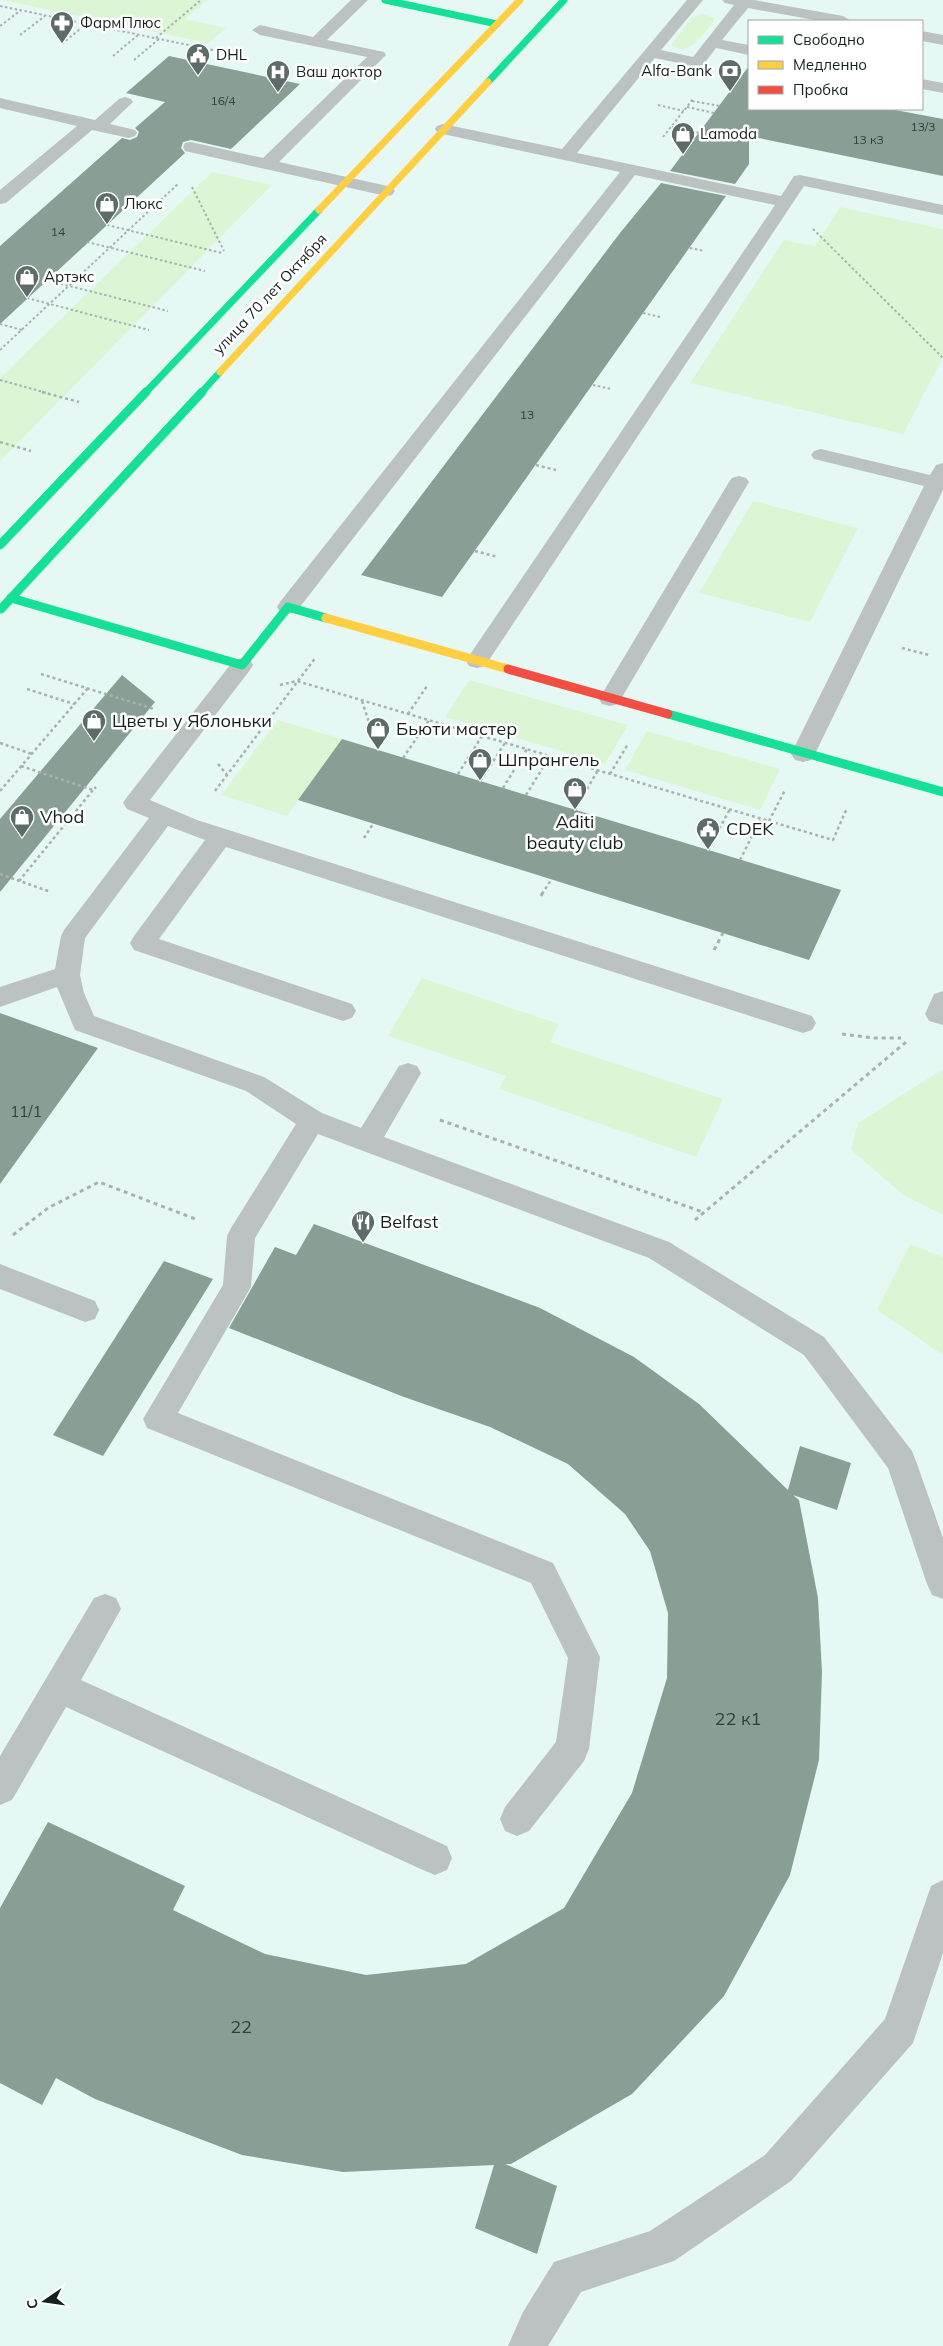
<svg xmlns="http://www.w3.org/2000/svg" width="943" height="2346" font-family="Mulish,sans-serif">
<rect width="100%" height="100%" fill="#e6f8f4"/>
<!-- green -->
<g fill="#dcf6d5">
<path d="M2,0H207L185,19L226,28L208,43Z"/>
<path d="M703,14L714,18V21C703,34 690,58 671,45L692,17Z"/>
<path d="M212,172L272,185L0,461V378Z"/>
<path d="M840,207L943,229V358L903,434L690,383L784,240L815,246Z"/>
<path d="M753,501L858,528L810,622L699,593Z"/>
<path d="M469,680L628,725L605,764L445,717Z"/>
<path d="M278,720L342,739L287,816L221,795Z"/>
<path d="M647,731L780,769L760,810L625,770Z"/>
<path d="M422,978L559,1024L550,1042L723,1099L696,1157L499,1089L506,1076L388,1036Z"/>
<path d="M943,1069V1215L905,1196L851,1150L858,1123Z"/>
<path d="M910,1244L943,1257V1355L877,1310Z"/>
</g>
<!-- building -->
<g fill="#899e95">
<path d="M169,56L300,84L231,149L191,140L183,142L181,148L185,153L0,324V246L122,138L130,140L137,137L139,132L135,128L165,102L126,93Z"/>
<path d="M749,66V109H890L943,119V176L749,136V164L735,184L670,171Z"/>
<path d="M661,183L726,196L442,597L361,575L620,233Z"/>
<path d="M122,675L155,702L0,892V819Z"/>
<path d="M342,739L480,781L841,890L809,960L298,800Z"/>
<path d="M0,1013L98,1048L0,1184Z"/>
<path d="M314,1224L540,1308L634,1357L699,1404L788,1490L800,1446L851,1463L837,1510L793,1495L799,1500L818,1598L822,1672L819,1760L790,1875L724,1996L632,2094L511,2164H505L557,2186L537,2254L475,2228L494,2165L343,2172L242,2155L95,2099L56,2078L42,2105L0,2083V1908L48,1822L185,1886L173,1910L265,1954L366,1975L466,1964L564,1908L632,1793L667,1678L668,1613L650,1551L625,1514L568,1464L490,1427L404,1397L229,1328L275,1247L296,1255Z"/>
<path d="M164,1261L213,1279L103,1456L53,1435Z"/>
</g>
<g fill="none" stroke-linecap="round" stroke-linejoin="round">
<!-- path-far2 -->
<g stroke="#aab1b0" stroke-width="2" stroke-dasharray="2.5 2.5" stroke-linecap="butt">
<path d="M0,6L232,54"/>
<path d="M0,26L21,10"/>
<path d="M20,35L45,16"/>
<path d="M156,38L201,0"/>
<path d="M62,44L86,24"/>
<path d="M113,56L138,35"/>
<path d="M134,60L159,39"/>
<path d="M692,101L720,106"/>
<path d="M658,105L684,111"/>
<path d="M687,107L714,113"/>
<path d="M672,127L700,133"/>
<path d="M663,137L693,99"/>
<path d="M192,187L224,251"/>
<path d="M107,225L222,253"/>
<path d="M813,229L943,358"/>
<path d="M87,242L205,271"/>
<path d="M690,248L704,251"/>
<path d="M46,280L168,311"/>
<path d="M27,298L149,330"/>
<path d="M643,313L660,317"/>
<path d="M0,324L22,330"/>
<path d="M0,350L179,183"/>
<path d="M0,380L47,393"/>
<path d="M593,385L611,389"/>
</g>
<!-- path-far1 -->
<g stroke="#aab1b0" stroke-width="2.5" stroke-dasharray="3 3" stroke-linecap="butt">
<path d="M42,392L79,402"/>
<path d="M0,442L31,451"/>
<path d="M536,465L556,470"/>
<path d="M475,551L498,557"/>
<path d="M902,648L929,655"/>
<path d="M41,674L154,709"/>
<path d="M280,685L297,681L833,840L847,808"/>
<path d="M27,689L74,704"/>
<path d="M362,701L378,750"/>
<path d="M408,714L427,686"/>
<path d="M0,743L32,754"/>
<path d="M403,758L429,720"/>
<path d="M218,764L227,775"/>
<path d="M21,766L93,790L96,787"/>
<path d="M458,774L482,736"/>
<path d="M610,774L628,744"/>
<path d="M480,781L505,743"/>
<path d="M503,788L527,749"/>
<path d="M0,791L88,688"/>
<path d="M215,791L316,657"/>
<path d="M526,795L550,756"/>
<path d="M575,810L598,770"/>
<path d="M769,821L785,790"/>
<path d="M364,838L373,824"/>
<path d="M708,850L730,809"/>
<path d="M740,860L761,818"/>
<path d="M0,874L51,892"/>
<path d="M19,881L93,790"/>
<path d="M542,894L551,880"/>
</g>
<!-- path -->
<g stroke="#aab1b0" stroke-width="3" stroke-dasharray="4 4" stroke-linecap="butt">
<path d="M541,896L543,892"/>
<path d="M714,950L723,933"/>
<path d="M842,1034L874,1038H901"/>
<path d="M440,1120L703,1212"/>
<path d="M695,1220L906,1042"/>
<path d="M13,1235L48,1208L99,1182L198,1220"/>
</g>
<!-- lane -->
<g fill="#bbc2c1" fill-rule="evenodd">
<path d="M351,0H368L327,40L384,52L386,55L279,162L392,187L395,191L392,195L386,196L185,151L183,147L185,143L191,142L263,158L367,57L260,35L252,30L260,25L313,37Z"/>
<path d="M687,0H703L661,50L693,57L734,5L725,3L722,0H754L843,16L851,21H820L748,8L722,40L749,45V55L716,48L703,65L697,67L655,58L577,153L781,196L794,176L800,175L943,205V215L804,186L485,666L477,668L469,666L466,661L469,656L775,205L635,175L296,612L288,614L280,612L277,607L280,602L620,172L443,134L437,132L435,129L437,126L443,124L562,149Z"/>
<path d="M922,31L943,35V45L922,41Z"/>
<path d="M922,79L943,83V93L922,89Z"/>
<path d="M125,97L131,99L133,102L110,124L135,130L137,133L135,136L129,138L92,130L6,203L0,204V190L77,126L0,108V98L95,120L119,99Z"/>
<path d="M821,449L930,475L936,465L943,463V490L815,754L811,760L803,762L795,760L791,754L924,486L814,459L811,455L814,451Z"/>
<path d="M739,476L746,478L749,482L621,699L618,704L610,706L602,704L599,699L729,482L732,478Z"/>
<path d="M242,658L250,660L253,665L250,670L150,800L197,820L812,1016L816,1023L812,1030L803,1033L226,847L159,939L352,1004L356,1011L352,1018L343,1021L134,950L130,943L134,936L205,840L168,826L85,938L80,975L84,993L94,1016L264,1077L322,1113L361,1128L399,1066L408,1063L417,1066L421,1073L384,1137L669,1242L824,1337L912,1451L916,1461L943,1538V1599L932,1595L927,1584L888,1468L804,1355L649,1258L318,1134L255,1238L251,1287L178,1413L553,1563L600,1657L589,1749L584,1761L529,1831L517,1836L505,1831L500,1819L505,1807L556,1742L568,1658L531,1583L147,1428L143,1419L223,1285L227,1236L231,1228L296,1124L246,1091L75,1030L57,987L0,1007V987L55,969L61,936L64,930L149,818L127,809L123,803L127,797L234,660Z"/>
<path d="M943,991V1025L929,1021L925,1014L934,994Z"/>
<path d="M0,1264L95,1301L99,1310L95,1319L85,1322L0,1289Z"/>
<path d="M105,1594L116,1598L121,1609L81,1680L447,1846L452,1858L447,1870L435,1875L423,1870L66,1707L12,1800L0,1805V1756L94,1598Z"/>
<path d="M943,1880V1953L913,2043L791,2181L674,2261L581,2292L548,2346H508L523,2312L554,2262L650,2231L765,2155L885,2019L931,1886Z"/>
</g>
<!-- fast-far1 -->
<g stroke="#16e098" stroke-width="7">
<path d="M385,0L497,24"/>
<path d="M488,82L564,0"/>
<path d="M145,393L319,210"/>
<path d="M201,393L220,372"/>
</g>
<!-- fast -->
<g stroke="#16e098" stroke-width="9">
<path d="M0,545L146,392"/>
<path d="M11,598L242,665L288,607L326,618"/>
<path d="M1,609L202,392"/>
<path d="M668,714L943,792"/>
</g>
<!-- slow-far1 -->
<g stroke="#ffcf43" stroke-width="7">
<path d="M319,210L520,0"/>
<path d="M220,372L488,82"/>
</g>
<!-- slow -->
<path stroke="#ffcf43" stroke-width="9" d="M326,618L508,669"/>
<!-- jam -->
<path stroke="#f24e42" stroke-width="9" d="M508,669L668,714"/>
</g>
<!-- icons -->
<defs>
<g id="pharmacy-pin" transform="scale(1.25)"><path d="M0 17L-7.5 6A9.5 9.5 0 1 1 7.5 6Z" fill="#5e6c69" stroke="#fff"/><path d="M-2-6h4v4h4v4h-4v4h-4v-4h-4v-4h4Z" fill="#fff"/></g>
<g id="civic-pin" transform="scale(1.25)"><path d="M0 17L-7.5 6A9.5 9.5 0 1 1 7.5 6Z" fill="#5e6c69" stroke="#fff"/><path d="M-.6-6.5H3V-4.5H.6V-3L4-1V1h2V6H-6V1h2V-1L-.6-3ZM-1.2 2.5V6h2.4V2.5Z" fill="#fff"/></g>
<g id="bank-pin" transform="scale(1.25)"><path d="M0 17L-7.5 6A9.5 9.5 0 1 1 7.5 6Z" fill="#5e6c69" stroke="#fff"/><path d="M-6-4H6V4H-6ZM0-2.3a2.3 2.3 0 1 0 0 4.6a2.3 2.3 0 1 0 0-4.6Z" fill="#fff"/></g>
<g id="hospital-pin" transform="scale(1.25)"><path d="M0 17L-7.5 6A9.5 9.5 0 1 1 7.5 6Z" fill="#5e6c69" stroke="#fff"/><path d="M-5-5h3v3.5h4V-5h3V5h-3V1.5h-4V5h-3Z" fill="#fff"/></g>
<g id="shop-pin" transform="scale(1.25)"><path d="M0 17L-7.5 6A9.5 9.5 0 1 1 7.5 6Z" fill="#5e6c69" stroke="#fff"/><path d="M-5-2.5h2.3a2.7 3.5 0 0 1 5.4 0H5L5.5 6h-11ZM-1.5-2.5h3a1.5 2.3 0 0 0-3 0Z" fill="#fff"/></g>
<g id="restaurant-pin" transform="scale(1.25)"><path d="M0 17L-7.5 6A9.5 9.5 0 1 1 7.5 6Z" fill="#5e6c69" stroke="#fff"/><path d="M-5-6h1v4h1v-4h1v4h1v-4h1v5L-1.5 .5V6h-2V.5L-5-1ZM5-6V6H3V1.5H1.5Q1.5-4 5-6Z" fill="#fff"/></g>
</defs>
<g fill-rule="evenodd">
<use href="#pharmacy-pin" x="62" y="23"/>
<use href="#civic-pin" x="198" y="55"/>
<use href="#bank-pin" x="730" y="71"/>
<use href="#hospital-pin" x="278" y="72"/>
<use href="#shop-pin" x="683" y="134"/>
<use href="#shop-pin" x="107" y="204"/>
<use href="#shop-pin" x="27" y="277"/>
<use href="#shop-pin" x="94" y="721"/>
<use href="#shop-pin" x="378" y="729"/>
<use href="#shop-pin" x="480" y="760"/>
<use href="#shop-pin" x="575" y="789"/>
<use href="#shop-pin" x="22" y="817"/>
<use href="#civic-pin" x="708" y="829"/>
<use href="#restaurant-pin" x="363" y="1222"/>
</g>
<g text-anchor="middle" stroke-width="5" stroke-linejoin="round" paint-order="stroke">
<!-- far-number labels -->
<g font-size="12" fill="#32403c">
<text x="223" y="105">16/4</text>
<text x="923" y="131">13/3</text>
<text x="868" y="144">13 к3</text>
<text x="58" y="236">14</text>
<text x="527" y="419">13</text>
</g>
<!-- far-poi labels -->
<g font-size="15" fill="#15211e" stroke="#fff" text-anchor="start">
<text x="80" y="28">ФармПлюс</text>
<text x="216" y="60">DHL</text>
<text x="712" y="76" text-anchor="end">Alfa-Bank</text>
<text x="296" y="77">Ваш доктор</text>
<text x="700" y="139">Lamoda</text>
<text x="124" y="209">Люкс</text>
<text x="44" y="282">Артэкс</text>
</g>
<!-- far-street labels -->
<g font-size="15" fill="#15211e" stroke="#fff">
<text transform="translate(270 294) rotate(-47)" y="5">улица 70 лет Октября</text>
</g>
<!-- number labels -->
<g font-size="15" fill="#32403c">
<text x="26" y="1117">11/1</text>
</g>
<!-- poi labels -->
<g font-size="18" fill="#15211e" stroke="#fff" text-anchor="start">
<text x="112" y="727">Цветы у Яблоньки</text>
<text x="396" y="735">Бьюти мастер</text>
<text x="498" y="766">Шпрангель</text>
<text x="40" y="823">Vhod</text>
<text x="575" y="828" text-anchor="middle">Aditi<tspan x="575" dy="21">beauty club</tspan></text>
<text x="726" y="835">CDEK</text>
<text x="380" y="1228">Belfast</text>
</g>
<!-- near-number labels -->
<g font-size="18" fill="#32403c">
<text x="738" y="1725">22 к1</text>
<text x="241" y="2033">22</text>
</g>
</g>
<!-- legend -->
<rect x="748" y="20" width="175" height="90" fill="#ffffff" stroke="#a1a6a5"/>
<rect x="758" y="36" width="25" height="8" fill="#16e098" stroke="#a1a6a5"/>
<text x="793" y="45" font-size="15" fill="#15211e">Свободно</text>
<rect x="758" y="61" width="25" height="8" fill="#ffcf43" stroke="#a1a6a5"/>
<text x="793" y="70" font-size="15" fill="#15211e">Медленно</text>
<rect x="758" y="86" width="25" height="8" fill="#f24e42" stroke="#a1a6a5"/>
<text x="793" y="95" font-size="15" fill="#15211e">Пробка</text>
<!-- north arrow -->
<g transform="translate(45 2301) rotate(257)" stroke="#ffffff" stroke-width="4" paint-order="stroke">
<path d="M0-4L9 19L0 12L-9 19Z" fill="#15211e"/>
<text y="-8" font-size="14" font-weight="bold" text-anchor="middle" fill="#15211e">С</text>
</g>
</svg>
